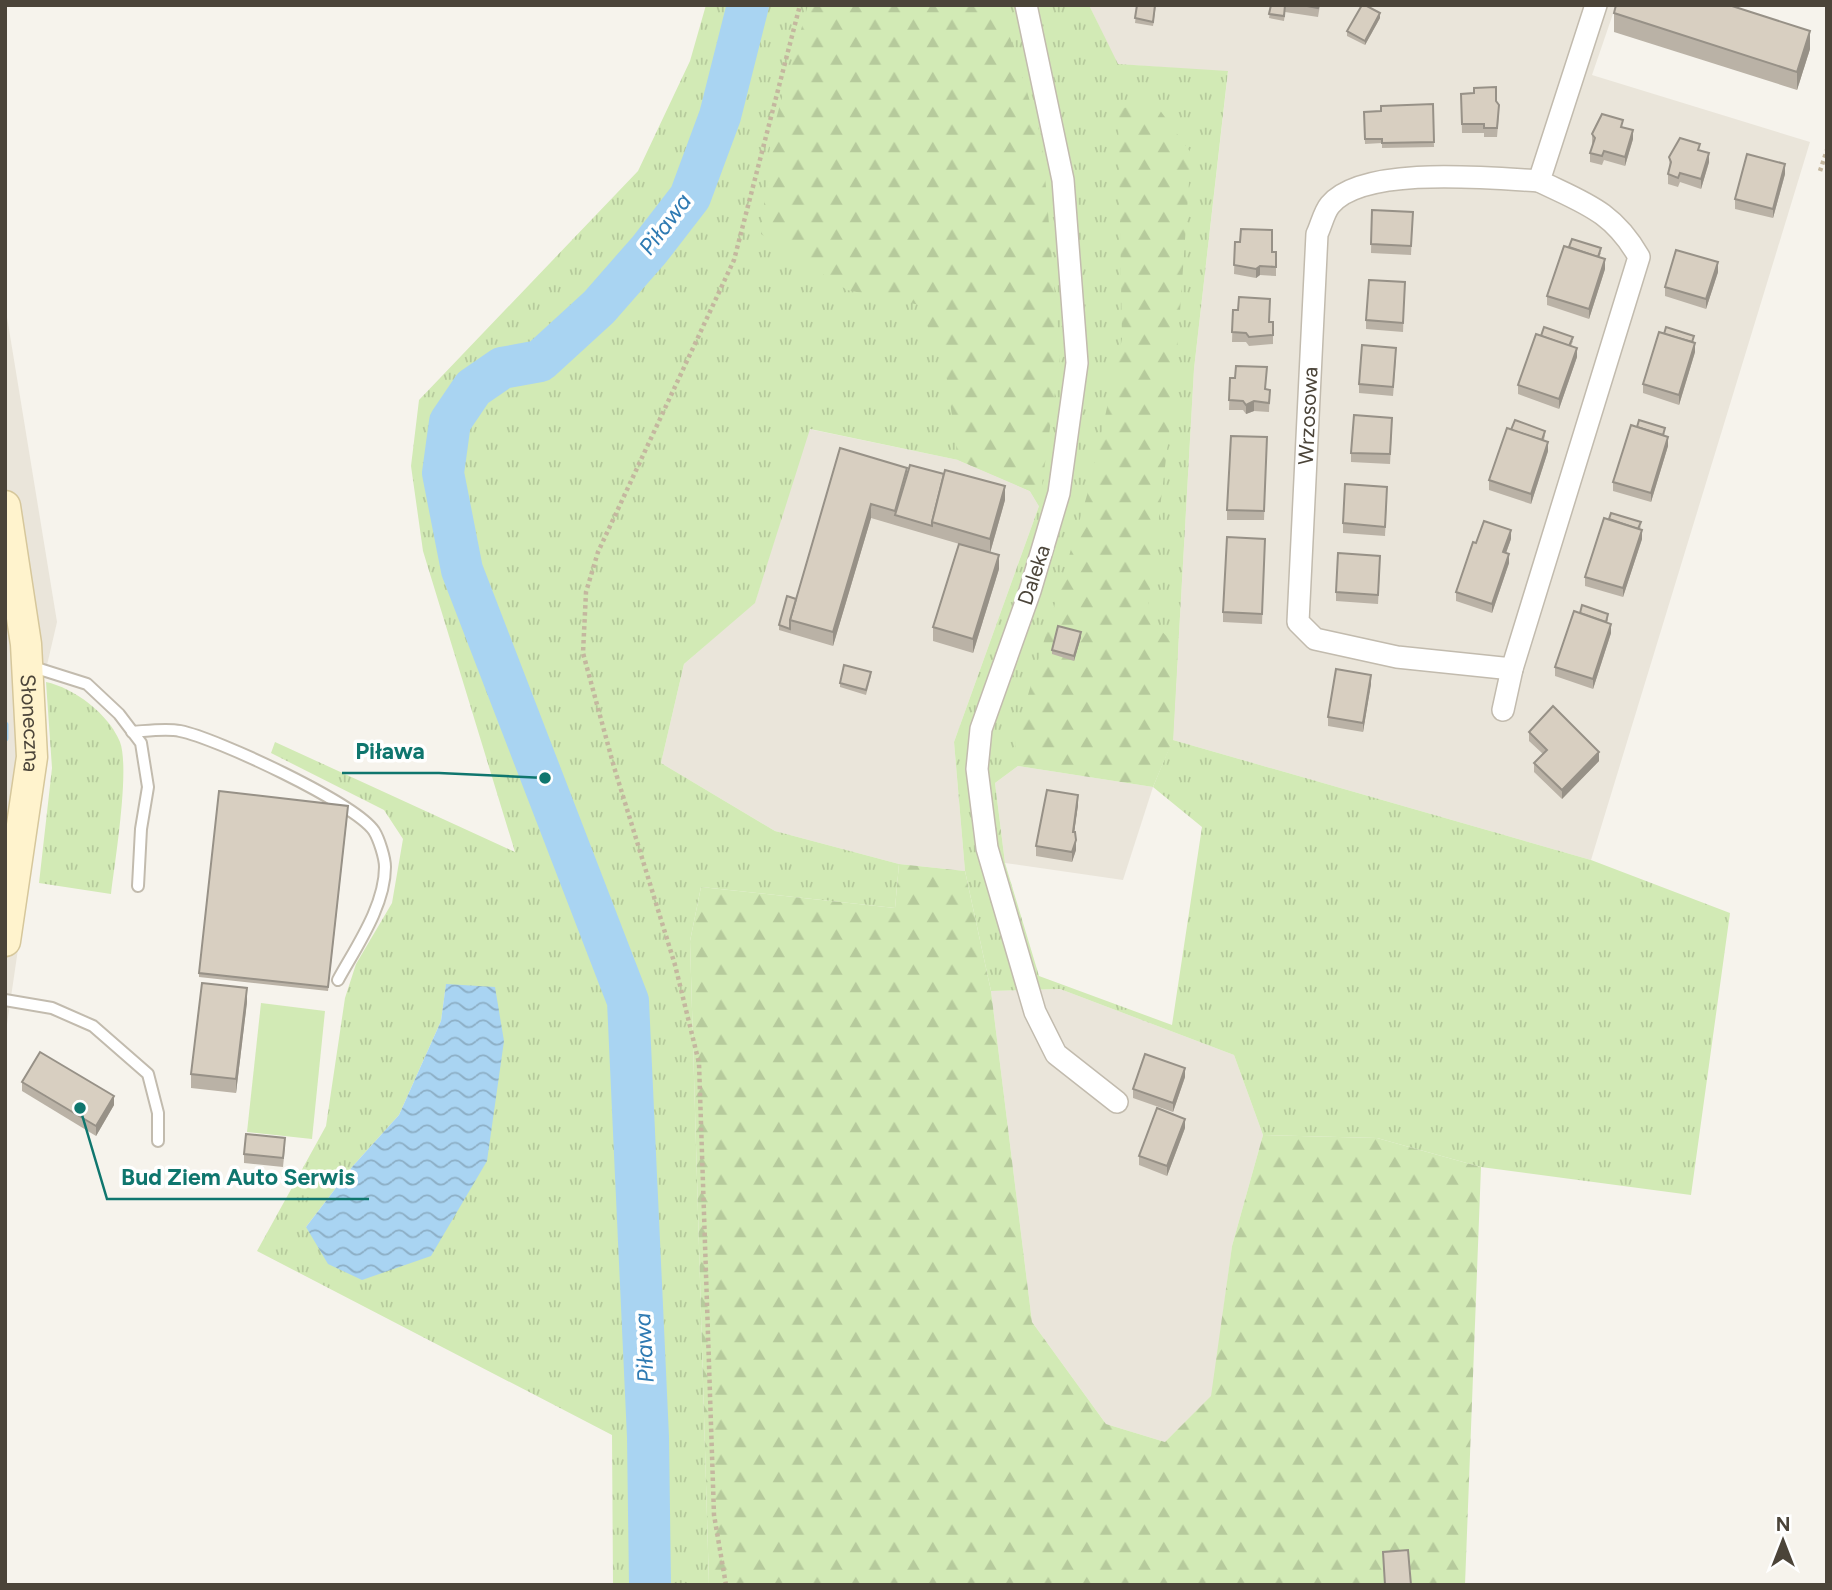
<svg xmlns="http://www.w3.org/2000/svg" width="1832" height="1590" font-family="Figtree,sans-serif">
<defs>
<pattern id="grass-tufts" width="24" height="20" patternUnits="userSpaceOnUse" patternTransform="scale(1.75)"><rect width="24" height="20" fill="#d2eab5"/><path d="M3 7l-1-3M5 7V3M7 7l1-3M15 17l-1-3M17 17v-4M19 17l1-3" fill="none" stroke="#b6ca9c"/></pattern>
<pattern id="forest-firs" width="22" height="20" patternUnits="userSpaceOnUse" patternTransform="scale(1.75)"><rect width="22" height="20" fill="#d2eab5"/><path d="M5 1l3.5 6h-7zM16 11l3.5 6h-7z" fill="#b6ca9c"/></pattern>
<pattern id="water-waves" width="16" height="10" patternUnits="userSpaceOnUse" patternTransform="scale(1.75)"><rect width="16" height="10" fill="#a9d4f2"/><path d="M0 5q4-4 8 0t8 0" fill="none" stroke="#8caec5"/></pattern>
</defs>
<rect width="100%" height="100%" fill="#f6f3ec"/>
<!-- residential -->
<g fill="#eae5da">
<path d="M1089,5H1616L1592,75L1810,142L1591,860L1173,740L1194,369L1228,72L1117,64Z"/>
<path d="M5,305L57,622L38,704L29,874L5,1038Z"/>
<path d="M809,429L958,460L1030,491L1039,506L954,742L965,871L899,864L775,831L661,763L684,664L755,602Z"/>
<path d="M1018,766L1153,787L1123,880L1005,863L995,783Z"/>
<path d="M1060,989L1234,1055L1263,1135L1232,1246L1212,1396L1165,1442L1106,1424L1032,1322L991,991Z"/>
</g>
<!-- grass -->
<g fill="url(#grass-tufts)" fill-rule="evenodd">
<path d="M706,5H1089L1118,64L1228,71L1194,369L1173,740L1591,860L1730,913L1691,1195L1481,1167L1377,1138L1263,1135L1234,1055L1060,989L991,991L965,871L954,742L1039,506L1030,491L958,460L810,429L755,603L684,664L661,763L775,831L899,864L895,908L701,887L690,941L709,1585H613L612,1435L257,1251L326,1126L345,998L356,964L392,903L403,839L384,810L271,753L275,742L515,852L423,551L411,466L419,400L638,171L690,61ZM1172,741L1153,787L1202,827L1172,1025L1039,976L1005,863L995,783L1018,766ZM446,985L431,1256L306,1227L352,1167L399,1115L441,1021Z"/>
<path d="M46,682C74,688 109,714 120,742C130,769 115,861 111,894L39,883L52,768Z"/>
</g>
<!-- forest -->
<g fill="url(#forest-firs)">
<path d="M808,5H1000L1042,140L1060,357L1039,506L1030,491L958,460L947,380L920,305L847,290L761,234L771,137Z"/>
<path d="M1154,102L1191,153L1175,384L1147,616L1178,648L1173,740L1153,787L1018,766L1015,739L1090,485L1122,339L1118,109Z"/>
<path d="M899,864L965,871L991,991L1032,1322L1106,1424L1165,1442L1211,1396L1232,1246L1263,1135L1377,1138L1481,1167L1465,1585H709L690,941L701,887L895,908Z"/>
</g>
<!-- pitch -->
<path fill="#d2eab5" d="M261,1003L325,1011L312,1139L247,1132Z"/>
<!-- water -->
<path fill="url(#water-waves)" d="M446,984L495,987L504,1041L487,1161L431,1256L362,1280L328,1264L306,1227L352,1167L399,1115L441,1021Z"/>
<g fill="none" stroke-linecap="round" stroke-linejoin="round">
<!-- stream -->
<path stroke="#a9d4f2" stroke-width="7" d="M5,725V738"/>
<!-- river -->
<path stroke="#a9d4f2" stroke-width="42" d="M650,1585L648,1437L628,1001L462,570L443,473L450,422L473,388L502,368L540,361L599,307L649,250L690,197L720,116L748,5"/>
<!-- lane casing -->
<g stroke="#c2bbae" stroke-width="14">
<g id="lane">
<path d="M30,666L87,684L119,714L141,743L148,787L141,829L138,886"/>
<path d="M132,732C147,731 166,728 180,731C216,738 355,803 374,831C379,839 385,858 385,867C385,906 356,947 338,980"/>
<path d="M5,1000L52,1008L93,1026L148,1074L158,1113V1141"/>
</g>
</g>
<!-- street casing -->
<g stroke="#c2bbae" stroke-width="24">
<g id="street">
<path d="M1026,5L1063,180L1077,363L1059,493L1030,591L981,729L977,769L987,848L1035,1012L1056,1054L1117,1102"/>
<path id="s1" d="M1512,669L1397,657L1315,639L1298,622L1317,234C1321,226 1324,212 1330,205C1363,165 1490,178 1539,181"/>
<path d="M1503,710L1512,669L1639,257C1613,211 1584,203 1539,181L1596,5"/>
</g>
</g>
<!-- secondary casing -->
<g stroke="#d6c79b" stroke-width="33">
<g id="secondary">
<path id="s2" d="M5,506L26,644L32,757L5,941"/>
</g>
</g>
<!-- path -->
<g stroke="#c4b79f" stroke-width="4.5" stroke-dasharray="3.5 3.5" stroke-linecap="butt">
<path d="M1820,171L1827,150"/>
<path d="M726,1585L714,1515L699,1063L675,965L614,767L583,653L586,592L598,552L734,260L800,5"/>
</g>
<!-- lane -->
<use href="#lane" stroke="#fff" stroke-width="10"/>
<!-- street -->
<use href="#street" stroke="#fff" stroke-width="21"/>
<!-- secondary -->
<use href="#secondary" stroke="#fff3cd" stroke-width="30"/>
</g>
<!-- wall -->
<g fill="#bab2a6">
<path d="M1137,5H1156L1153,26L1135,23Z"/>
<path d="M1271,5H1320L1318,17L1285,12L1284,21L1269,18Z"/>
<path d="M1614,13L1810,49L1797,90L1614,32Z"/>
<path d="M1380,18L1365,45L1347,36V31Z"/>
<path d="M1461,94L1496,101L1499,114L1497,137H1484V133H1462Z"/>
<path d="M1433,104L1434,147L1382,148V143L1365,144L1364,112L1381,111Z"/>
<path d="M1623,127L1633,139L1625,166L1604,160L1602,165L1590,162V153L1593,145L1592,143V134Z"/>
<path d="M1700,150L1709,162L1701,189L1680,182L1678,187L1668,184V174L1670,168L1669,157Z"/>
<path d="M1785,174L1773,218L1735,209V199Z"/>
<path d="M1372,210L1413,212L1411,255L1371,253Z"/>
<path d="M1235,242L1272,252H1276V276L1260,275L1256,278L1234,274Z"/>
<path d="M1569,247L1601,253L1599,257L1605,269L1589,319L1547,305V296Z"/>
<path d="M1718,272L1706,309L1665,296V287Z"/>
<path d="M1405,282L1403,332L1366,329V320Z"/>
<path d="M1233,310L1273,322V344L1249,346L1246,342H1232Z"/>
<path d="M1541,336L1573,341L1571,346L1577,357L1559,409L1518,394V385Z"/>
<path d="M1694,341L1695,352L1679,405L1643,393V384Z"/>
<path d="M1396,358L1393,396L1359,393V384Z"/>
<path d="M1230,378L1270,390L1269,412L1254,411L1246,414L1243,410H1229Z"/>
<path d="M1392,428L1390,464L1351,462V453Z"/>
<path d="M1511,430L1545,435L1544,440L1548,451L1531,504L1489,490V480Z"/>
<path d="M1665,433L1664,435L1668,446L1651,502L1613,491V482Z"/>
<path d="M1267,437L1264,520H1227V510Z"/>
<path d="M840,448L907,472L1005,500L990,553L871,518L833,646L779,630V625L796,599Z"/>
<path d="M1387,496L1385,536L1343,533V523Z"/>
<path d="M1641,526L1640,529L1642,539L1623,597L1585,586V577Z"/>
<path d="M1265,539L1262,624L1223,622V612Z"/>
<path d="M1511,539L1506,553L1509,563L1492,613L1456,601V592Z"/>
<path d="M1380,566L1378,604L1336,601V592Z"/>
<path d="M999,569L973,653L933,641V627Z"/>
<path d="M1580,613L1608,619L1607,623L1611,633L1593,689L1555,676V667Z"/>
<path d="M1081,637L1074,661L1052,654V650Z"/>
<path d="M871,676L866,695L840,687V683Z"/>
<path d="M1371,684L1363,732L1328,726V717Z"/>
<path d="M1529,732L1599,761L1562,799L1534,772V763L1543,754L1529,741Z"/>
<path d="M1078,805L1074,832L1076,850L1072,862L1036,856V846Z"/>
<path d="M348,810L328,991L199,977V973Z"/>
<path d="M247,1002L236,1093L191,1088V1074Z"/>
<path d="M1185,1077L1173,1112L1133,1098V1089Z"/>
<path d="M22,1082L114,1105L96,1136L22,1091Z"/>
<path d="M1185,1128L1167,1176L1139,1165V1156Z"/>
<path d="M285,1147L283,1167L244,1163V1154Z"/>
</g>
<!-- shaded-wall -->
<g fill="#979187">
<path d="M1380,13V18L1365,45V41Z"/>
<path d="M1810,31V49L1797,90V72Z"/>
<path d="M1633,130V139L1625,166V157Z"/>
<path d="M1709,153V162L1701,189V179Z"/>
<path d="M1785,164V174L1773,218V209Z"/>
<path d="M1605,259V269L1589,319V309Z"/>
<path d="M1718,262V272L1706,309V299Z"/>
<path d="M1260,266V275L1256,278V269Z"/>
<path d="M1695,343V352L1679,405V395Z"/>
<path d="M1577,348V357L1559,409V399Z"/>
<path d="M1254,401V411L1246,414V405Z"/>
<path d="M1668,437V446L1651,502V493Z"/>
<path d="M1548,442V451L1531,504V494Z"/>
<path d="M1005,486V500L990,553V539Z"/>
<path d="M871,504V518L833,646V632Z"/>
<path d="M1511,530V539L1503,561V552Z"/>
<path d="M1642,530V539L1623,597V588Z"/>
<path d="M1509,554V563L1492,613V604Z"/>
<path d="M999,555V569L973,653V639Z"/>
<path d="M1611,624V633L1593,689V679Z"/>
<path d="M1081,632V637L1074,661V656Z"/>
<path d="M1371,675V684L1363,732V723Z"/>
<path d="M1599,752V761L1562,799V790Z"/>
<path d="M1078,795V805L1073,841V832Z"/>
<path d="M1076,840V850L1072,862V852Z"/>
<path d="M247,988V1002L236,1093V1079Z"/>
<path d="M1185,1068V1077L1173,1112V1103Z"/>
<path d="M114,1096V1105L96,1136V1126Z"/>
<path d="M1185,1119V1128L1167,1176V1166Z"/>
</g>
<!-- building -->
<g fill="#d8cfc1" stroke="#979187" stroke-width="2">
<path d="M1137,5H1155L1153,22L1135,18Z"/>
<path d="M1271,5H1285L1284,16L1269,14Z"/>
<path d="M1302,5H1319L1318,8Z"/>
<path d="M1362,5H1365L1380,13L1365,41L1347,31Z"/>
<path d="M1616,5H1729L1810,31L1797,72L1614,13Z"/>
<path d="M1496,87V101L1499,105L1497,128H1484V124H1462L1461,94L1474,93V88Z"/>
<path d="M1433,104L1434,142L1382,143V139H1365L1364,112L1381,111V106Z"/>
<path d="M1602,114L1623,120L1621,127L1633,130L1625,157L1604,151L1602,156L1590,153L1595,138L1592,134Z"/>
<path d="M1680,138L1700,144L1698,150L1709,153L1701,179L1680,173L1678,178L1668,174L1671,162L1669,157Z"/>
<path d="M1747,154L1785,164L1773,209L1735,199Z"/>
<path d="M1372,210L1413,212L1411,246L1371,244Z"/>
<path d="M1241,229L1272,230V252H1276V267L1260,266L1256,269L1234,265L1235,242H1240Z"/>
<path d="M1572,239L1601,248L1598,257L1569,247Z"/>
<path d="M1564,246L1605,259L1589,309L1547,296Z"/>
<path d="M1676,250L1718,262L1706,299L1665,287Z"/>
<path d="M1369,280L1405,282L1403,323L1366,320Z"/>
<path d="M1239,297L1270,299L1269,322H1273V335L1249,337L1246,333L1232,332L1233,310H1238Z"/>
<path d="M1544,327L1573,337L1569,346L1541,336Z"/>
<path d="M1666,327L1694,336L1692,342L1664,334Z"/>
<path d="M1659,332L1695,343L1679,395L1643,384Z"/>
<path d="M1536,334L1577,348L1559,399L1518,385Z"/>
<path d="M1362,345L1396,348L1393,387L1359,384Z"/>
<path d="M1236,366L1267,367L1265,389L1270,390L1269,403L1254,401L1246,405L1243,401L1229,400L1230,378H1235Z"/>
<path d="M1354,415L1392,418L1390,454L1351,453Z"/>
<path d="M1515,420L1545,431L1542,440L1511,430Z"/>
<path d="M1639,420L1665,428L1663,435L1637,427Z"/>
<path d="M1631,425L1668,437L1651,493L1613,482Z"/>
<path d="M1507,428L1548,442L1531,494L1489,480Z"/>
<path d="M1231,436L1267,437L1264,511L1227,510Z"/>
<path d="M840,448L907,468L895,511L871,504L833,632L790,620Z"/>
<path d="M910,465L944,474L932,522V526L895,515Z"/>
<path d="M945,470L1005,486L990,539L932,522Z"/>
<path d="M1345,484L1387,487L1385,527L1343,523Z"/>
<path d="M1611,513L1641,522L1638,529L1609,519Z"/>
<path d="M1604,518L1642,530L1623,588L1585,577Z"/>
<path d="M1484,521L1511,530L1503,552L1509,554L1492,604L1456,592L1473,542L1476,543Z"/>
<path d="M1227,537L1265,539L1262,614L1223,612Z"/>
<path d="M959,544L999,555L973,639L933,627Z"/>
<path d="M1338,553L1380,556L1378,595L1336,592Z"/>
<path d="M787,596L796,599L790,620V629L779,625Z"/>
<path d="M1582,605L1608,614L1606,622L1580,613Z"/>
<path d="M1574,611L1611,624L1593,679L1555,667Z"/>
<path d="M1058,626L1081,632L1074,656L1052,650Z"/>
<path d="M844,665L871,672L866,690L840,683Z"/>
<path d="M1336,669L1371,675L1363,723L1328,717Z"/>
<path d="M1553,706L1599,752L1562,790L1534,763L1547,750L1529,732Z"/>
<path d="M1047,790L1078,795L1073,832H1075L1076,840L1072,852L1036,846Z"/>
<path d="M219,791L348,806L328,987L199,973Z"/>
<path d="M202,983L247,988L236,1079L191,1074Z"/>
<path d="M40,1052L114,1096L96,1126L22,1082Z"/>
<path d="M1145,1054L1185,1068L1173,1103L1133,1089Z"/>
<path d="M1157,1108L1185,1119L1167,1166L1139,1156Z"/>
<path d="M246,1134L285,1138L283,1158L244,1154Z"/>
<path d="M1408,1550L1411,1585H1385L1383,1552Z"/>
</g>
<g text-anchor="middle" stroke-width="7" stroke-linejoin="round" paint-order="stroke">
<!-- street labels -->
<g font-size="21" fill="#4b4439" stroke="#fff">
<text dy="7" stroke="none"><textPath href="#s1" startOffset="430">Wrzosowa</textPath></text>
<text transform="translate(1034 575) rotate(-72)" y="7">Daleka</text>
<text dy="7" stroke="none"><textPath href="#s2" startOffset="219">Słoneczna</textPath></text>
</g>
<!-- water labels -->
<g font-size="23" font-style="italic" fill="#2e7ab2" stroke="#fff">
<text transform="translate(665 224) rotate(-53)" y="8">Piława</text>
<text transform="translate(644 1348) rotate(-93)" y="8">Piława</text>
</g>
</g>
<!-- callouts -->
<path fill="none" stroke="#0f766e" stroke-width="2.5" d="M545 778L439 773H342M80 1108L107 1199H369"/>
<g fill="#0f766e" stroke="#fff" stroke-width="2.5">
<circle cx="545" cy="778" r="7"/>
<circle cx="80" cy="1108" r="7"/>
</g>
<g font-size="23" text-anchor="middle" font-weight="bold" fill="#0f766e" stroke="#fff" stroke-width="7" stroke-linejoin="round" paint-order="stroke">
<text x="390" y="759">Piława</text>
<text x="238" y="1185">Bud Ziem Auto Serwis</text>
</g>
<!-- border -->
<rect width="1832" height="1590" fill="none" stroke="#4b4439" stroke-width="14"/>
<!-- north arrow -->
<g transform="translate(1783 1541)" stroke="#ffffff" stroke-width="5" paint-order="stroke">
<path d="M0-5L12 26L0 18L-12 26Z" fill="#4b4439"/>
<text y="-10" font-size="19" font-weight="bold" text-anchor="middle" fill="#4b4439">N</text>
</g>
</svg>
